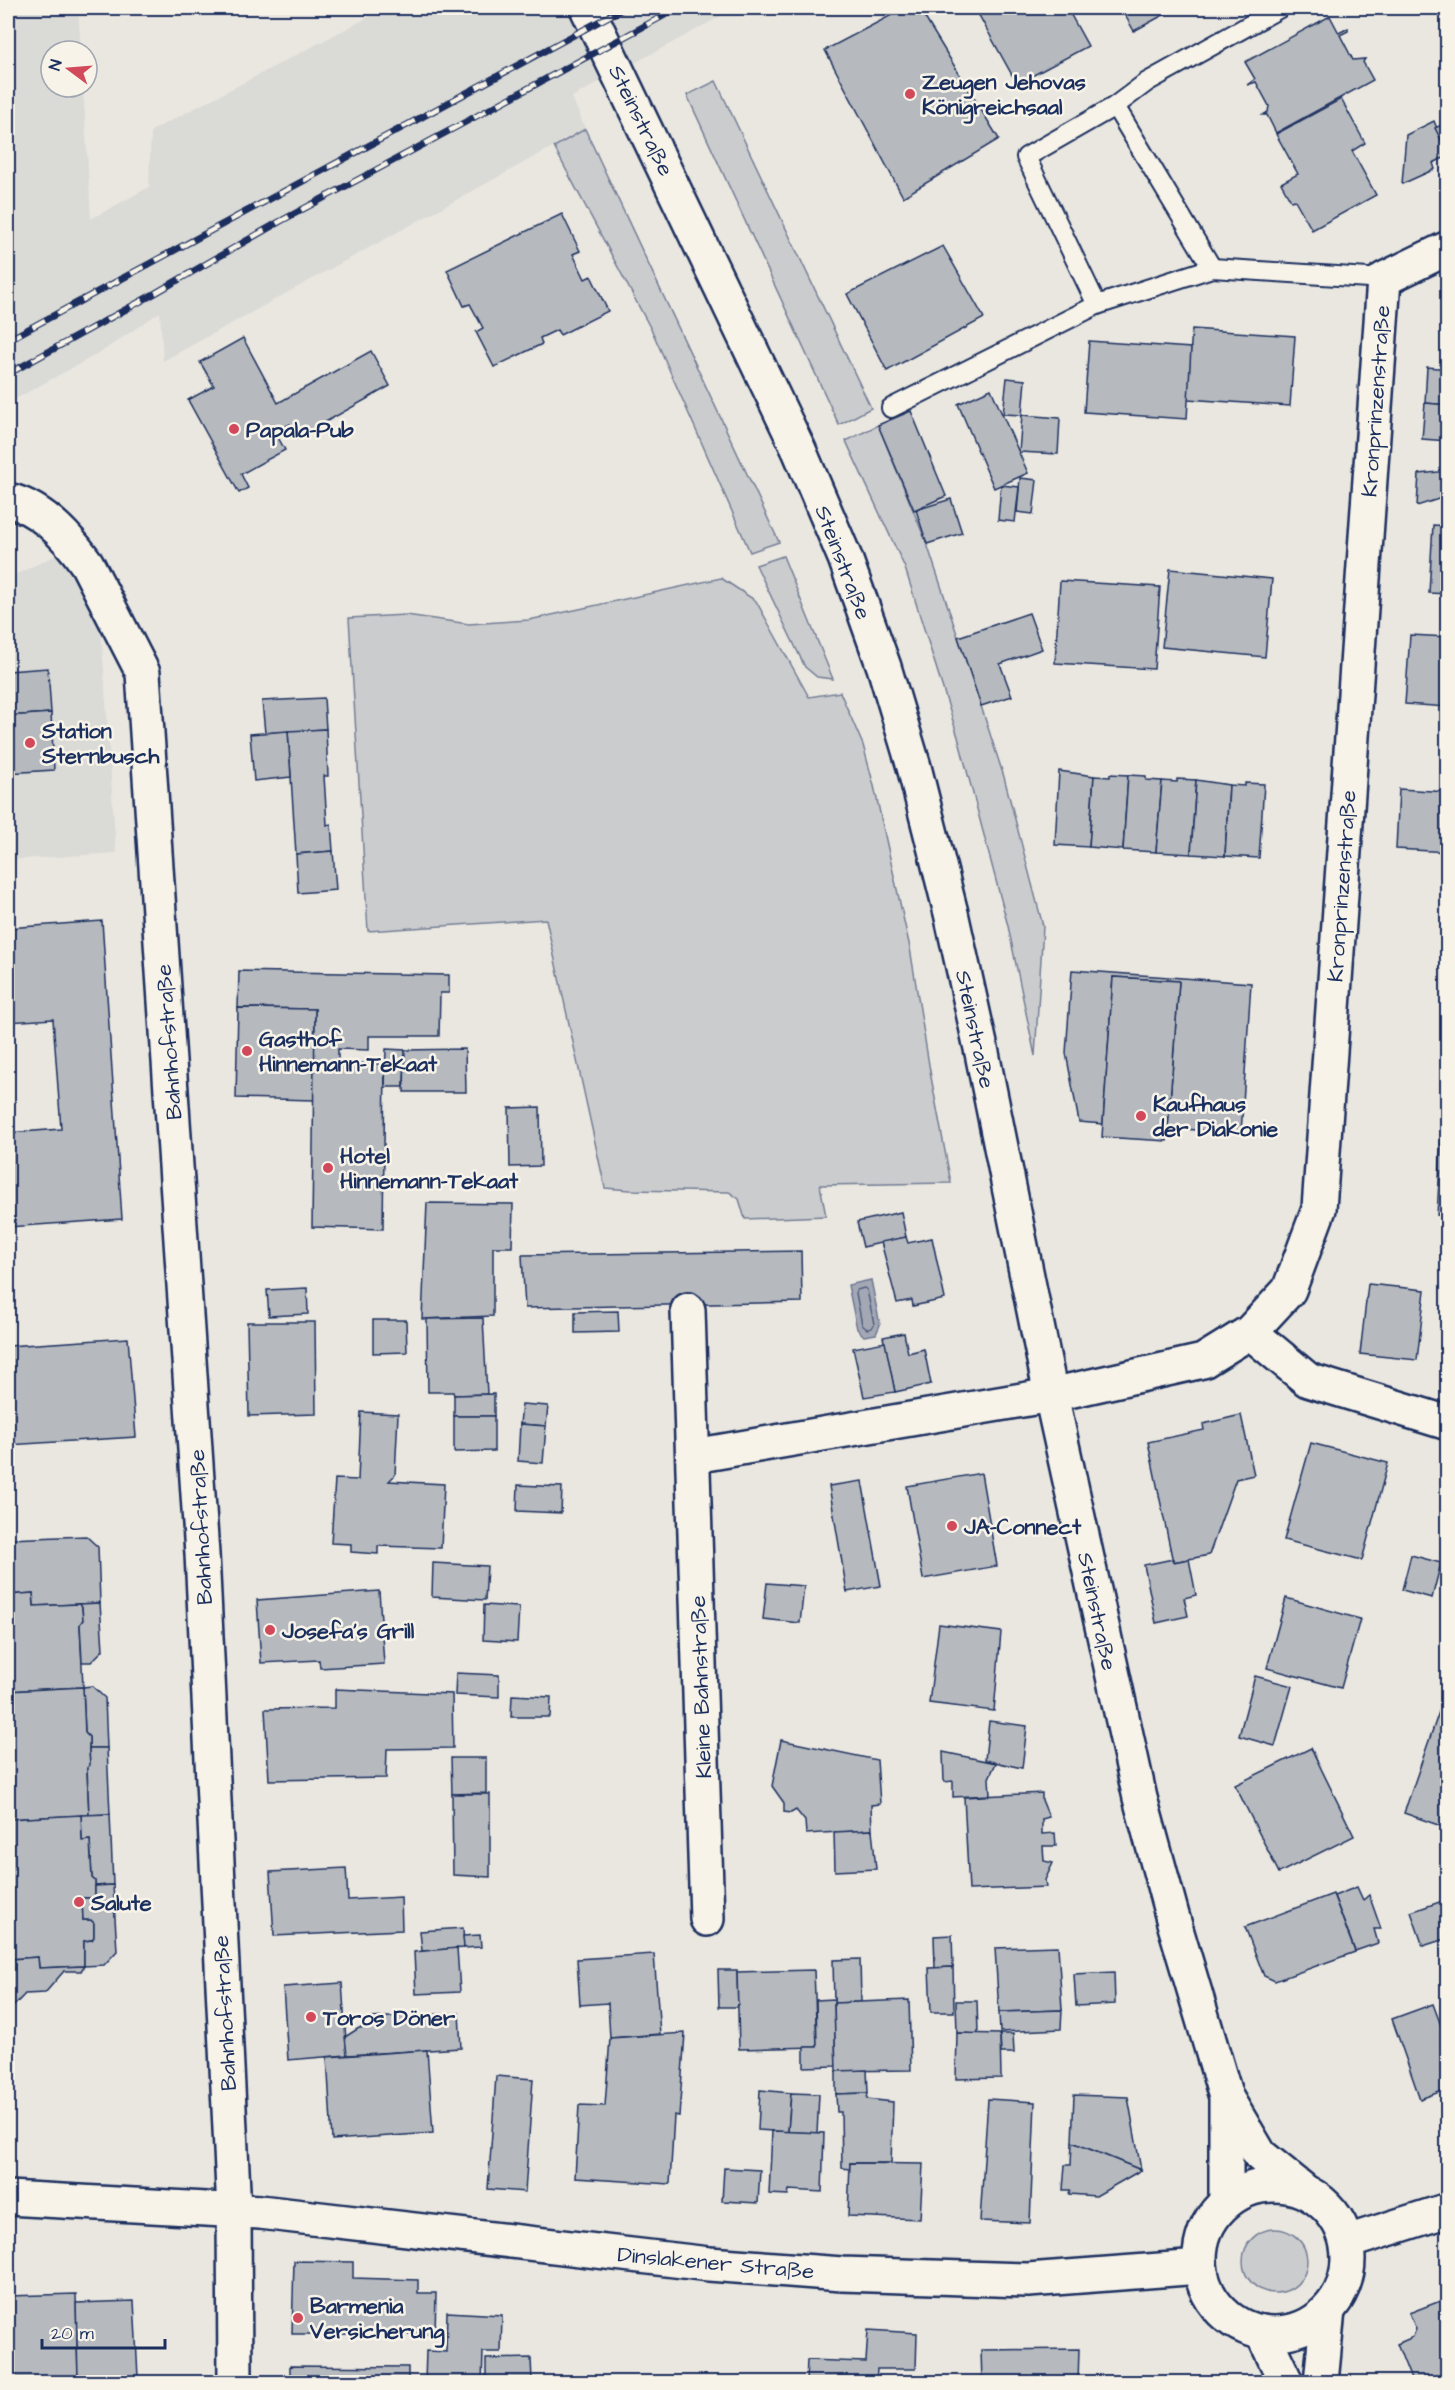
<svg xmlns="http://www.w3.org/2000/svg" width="1455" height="2390" font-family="'Architects Daughter',sans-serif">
<rect width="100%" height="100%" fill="#eae7e0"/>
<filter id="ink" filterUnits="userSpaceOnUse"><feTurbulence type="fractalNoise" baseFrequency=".0167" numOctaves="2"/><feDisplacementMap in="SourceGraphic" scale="12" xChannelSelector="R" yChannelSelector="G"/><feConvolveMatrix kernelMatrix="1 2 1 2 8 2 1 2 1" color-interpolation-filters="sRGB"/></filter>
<g filter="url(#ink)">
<!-- built -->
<g fill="#dadad6">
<path d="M8,8H78L81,51H51V87H83L91,219L149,187L151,131L386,8H736L572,97L585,129L163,361L160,312L101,352L8,403Z"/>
<path d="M57,555L77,575L101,628L116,853L8,860V578Z"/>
</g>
<!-- green -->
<g fill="#cbcccd" stroke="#737e96" stroke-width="1.5">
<path d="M716,81L871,408L839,425L687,95Z"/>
<path d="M585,129L779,542L750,552L653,333L554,147Z"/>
<path d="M878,425L927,544L981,706L1004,777L1043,926L1035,1056L1008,926L958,737L905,568L846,441Z"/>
<path d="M783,556L833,679L817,677L805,667L756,565Z"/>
<path d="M721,578L756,601L809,697L840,692L863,745L874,786L910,948L931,1077L951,1183L820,1185L826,1216L745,1219L739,1199L729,1192L630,1190L605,1188L546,919L368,931L349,618L406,615L469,624L529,620Z"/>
<circle cx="1275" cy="2261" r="32"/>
</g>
<!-- water -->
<path fill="#a3a8b4" stroke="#6d7892" stroke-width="1.5" d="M871,1280L880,1325L876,1334L864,1336L857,1329L848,1285Z"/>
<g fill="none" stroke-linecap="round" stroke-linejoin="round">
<!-- shore -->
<path stroke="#515f80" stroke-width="1.5" d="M864,1288L867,1290L874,1324L872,1328L867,1329L862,1325L856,1293L857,1290Z"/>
</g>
<!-- building -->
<g fill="#b6babf" stroke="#1b2f5e" stroke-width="1.5">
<path d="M905,8H919L999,139L903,197L825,50Z"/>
<path d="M975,8H1067L1088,46L1017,84Z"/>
<path d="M1121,8H1176L1134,31Z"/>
<path d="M1330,16L1339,33L1348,28V31L1340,35L1353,60L1365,59L1363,62L1373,80L1276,133L1267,115H1263L1268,112L1269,106L1256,82L1247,85L1255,79L1245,62Z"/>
<path d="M1341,99L1365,143L1352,151L1376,195L1312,230L1295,200L1291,201L1281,183L1298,174L1276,134Z"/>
<path d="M1434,121L1448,156L1433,163L1435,169L1402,184L1406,135Z"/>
<path d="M1448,122V153L1435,128Z"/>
<path d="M562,214L580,251L573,254L585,279L591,276L608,311L560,335L557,330L540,338L542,344L494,367L476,332L483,328L470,304L464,306L447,270Z"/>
<path d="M943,246L984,318L887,371L847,294Z"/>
<path d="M1192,329L1295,336L1290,406L1187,399Z"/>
<path d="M243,338L278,403L371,351L390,386L297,438L290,424L275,432L285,450L241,474L248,488L239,493L188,400L214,386L200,362Z"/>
<path d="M1089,341L1191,348L1187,419L1084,412Z"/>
<path d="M1427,367L1448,369V405L1425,403Z"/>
<path d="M1007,378L1025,380L1022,415L1003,414Z"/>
<path d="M991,389L1028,473L994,488L958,404Z"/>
<path d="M1425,403L1448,405V441L1422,439Z"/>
<path d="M911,411L946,496L914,510L878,425Z"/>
<path d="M1022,415L1060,418L1058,454L1019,452Z"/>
<path d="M1448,471V496L1417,506L1419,474Z"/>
<path d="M1020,478L1037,480L1033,514L1017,512Z"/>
<path d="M1001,485L1019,487L1015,522L998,520Z"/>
<path d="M951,499L962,533L927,544L916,510Z"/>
<path d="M1433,525L1448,526V594L1429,593Z"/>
<path d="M1170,569L1272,579L1265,657L1162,647Z"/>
<path d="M1060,581L1160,587L1154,669L1055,663Z"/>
<path d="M1029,613L1042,649L1000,664L1012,696L981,706L958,637Z"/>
<path d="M1410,635L1448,637V707L1405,704Z"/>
<path d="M48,668L51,713L8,716V671Z"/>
<path d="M324,698L326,729L265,733L262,701Z"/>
<path d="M51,713L54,770L8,773V716Z"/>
<path d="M326,729L328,776H324L327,825L331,824L333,851L296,854L288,731Z"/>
<path d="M288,731L291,777L254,781L250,734Z"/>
<path d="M1059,771L1094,776L1089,847L1055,845Z"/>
<path d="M1110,774L1128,775L1123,850L1089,847L1094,776L1110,777Z"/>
<path d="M1128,775L1146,776V780L1162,781L1156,852L1123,850Z"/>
<path d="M1177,779L1196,780L1191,854L1156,852L1162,781L1177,782Z"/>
<path d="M1196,780L1229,785L1225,856L1191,854Z"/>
<path d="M1245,783L1264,784L1259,858L1225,856L1229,785L1245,786Z"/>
<path d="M1399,789L1448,792V852L1396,849Z"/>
<path d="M333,851L336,890L298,893L296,854Z"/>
<path d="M102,921L122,1219L8,1227V1133L61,1129L53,1019L8,1022V928Z"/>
<path d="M1072,970L1251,983L1241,1133L1168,1128L1179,981L1113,977L1103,1124L1079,1122L1066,1053Z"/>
<path d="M239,971L449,975V993H440L439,1036H369V1050L338,1049V1062H314L315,1009L238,1008Z"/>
<path d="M1113,977L1179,981L1167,1141L1102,1137Z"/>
<path d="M238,1008L315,1009L314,1100L236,1098Z"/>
<path d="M386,1049L405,1050L404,1087H385Z"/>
<path d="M465,1049L466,1092H404L405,1050Z"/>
<path d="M314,1062L385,1064L383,1229L312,1227Z"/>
<path d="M540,1107L541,1166L510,1167L509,1108Z"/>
<path d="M1442,1128H1448V1239H1443L1444,1216L1437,1215Z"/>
<path d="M427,1203L513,1204L512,1247H493V1316L422,1319Z"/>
<path d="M901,1212L906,1237L863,1247L857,1222Z"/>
<path d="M906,1237L908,1243L932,1238L945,1299L913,1306L912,1300L897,1303L881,1242Z"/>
<path d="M801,1251L802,1302L525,1308L522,1255Z"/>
<path d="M1368,1284L1425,1290L1417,1360L1360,1354Z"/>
<path d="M307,1288L308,1314L269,1316L267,1290Z"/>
<path d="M618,1311L619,1332L575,1333V1312Z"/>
<path d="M483,1318L487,1394L454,1395L453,1392H428L427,1319Z"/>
<path d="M373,1320H406L407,1352L373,1353Z"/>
<path d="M247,1322H315L316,1414L249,1416Z"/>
<path d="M904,1333L908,1353L924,1349L931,1384L895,1392L883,1337Z"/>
<path d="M128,1338L136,1437L8,1445V1346Z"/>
<path d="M885,1342L895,1392L864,1397L853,1348Z"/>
<path d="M494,1394V1416H454V1395Z"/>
<path d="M522,1404L548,1406L546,1426L520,1424Z"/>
<path d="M361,1412L398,1414L395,1475L389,1481L444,1484L441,1548L378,1546V1554L351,1552V1544L331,1543L335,1479L358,1480Z"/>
<path d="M1241,1415L1254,1475L1236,1479L1209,1555L1173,1562L1148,1442L1204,1430L1203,1424Z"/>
<path d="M454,1416H494V1451L454,1452Z"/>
<path d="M520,1424L546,1426L543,1463L518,1461Z"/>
<path d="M1311,1443L1388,1463L1362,1560L1284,1540Z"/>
<path d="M981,1473L997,1566L923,1579L907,1486Z"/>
<path d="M862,1481L881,1586L847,1592L829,1486Z"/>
<path d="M518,1485L562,1487L561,1513L517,1511Z"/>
<path d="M86,1536L98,1547L100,1603L34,1606L33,1593L8,1595V1539Z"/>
<path d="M1411,1555L1441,1563L1432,1598L1402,1590Z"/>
<path d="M1173,1559V1562L1189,1559L1196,1595L1184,1598L1188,1616L1156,1623L1144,1565Z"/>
<path d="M433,1563L487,1566L485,1600L432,1597Z"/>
<path d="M767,1583L804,1586L800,1623L763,1619Z"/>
<path d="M379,1591L384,1664L320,1668L319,1660L261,1663L257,1600Z"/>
<path d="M33,1593L34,1606L79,1604L82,1607L83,1620L80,1624L83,1687L8,1691V1595Z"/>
<path d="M1286,1598L1360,1619L1341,1688L1267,1668Z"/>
<path d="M100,1603L103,1650L91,1662H82L80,1624L83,1620L82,1607L79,1604Z"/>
<path d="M484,1605L519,1607L517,1642L483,1640Z"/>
<path d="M939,1624L1001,1632L994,1711L929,1703Z"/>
<path d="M456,1673L499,1675V1697L455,1695Z"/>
<path d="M1255,1676L1292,1686L1275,1746L1239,1736Z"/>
<path d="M92,1686L105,1698L107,1748H89V1737L85,1733L83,1687Z"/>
<path d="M83,1687L85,1733L89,1737V1748L90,1765L87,1768L89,1815L8,1819V1691Z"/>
<path d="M335,1689L452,1694L453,1748L387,1749L386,1778L269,1780L265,1709L335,1708Z"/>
<path d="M512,1695L551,1697L550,1717H511Z"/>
<path d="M1442,1703L1448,1705V1807L1441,1826L1404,1813Z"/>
<path d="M989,1721L1027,1726L1022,1768L985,1760Z"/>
<path d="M781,1740L877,1760L880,1804L871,1805L872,1830L806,1834L805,1821L796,1810L791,1813L784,1812V1803L772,1786Z"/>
<path d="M89,1748H107L110,1814L89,1815L87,1768L90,1765Z"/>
<path d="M1311,1748L1354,1836L1279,1873L1235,1785Z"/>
<path d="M943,1752L996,1763L989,1778L990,1795L953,1797V1781L944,1782Z"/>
<path d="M451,1758H486V1793L452,1794Z"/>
<path d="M1042,1793V1800L1049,1817L1042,1819V1834L1055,1833L1056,1846H1043L1044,1861L1053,1863L1045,1880L1046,1887L969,1890L964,1797Z"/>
<path d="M452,1794H490V1877L453,1875Z"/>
<path d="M110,1814L113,1885L95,1886V1881L92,1878L90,1840L82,1841L81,1815Z"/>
<path d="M81,1815L82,1841L90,1840L92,1878L95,1881V1895L92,1898H82L83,1920H91L94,1923V1937L92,1940L84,1941V1966L39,1968L38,1957L11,1959L9,1921H8V1819Z"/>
<path d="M872,1830L876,1869L835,1871L834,1832Z"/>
<path d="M346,1868L348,1900L401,1897L402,1930L274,1936L270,1872Z"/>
<path d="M113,1885L117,1951L104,1965L84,1966V1941L92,1940L94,1937V1923L91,1920H83L82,1898H92L95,1895V1886Z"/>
<path d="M1357,1887L1363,1900L1369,1895L1381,1929H1374L1378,1943L1355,1951L1334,1896Z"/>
<path d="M1333,1894L1355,1952L1275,1981L1264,1976L1245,1927Z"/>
<path d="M1448,1899V1938L1423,1946L1411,1912Z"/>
<path d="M8,1921H9L11,1959H8Z"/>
<path d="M463,1928L464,1948L422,1951L420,1931Z"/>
<path d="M480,1935L481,1947L464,1948L463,1936Z"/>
<path d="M952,1935L953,1967L935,1968L934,1936Z"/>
<path d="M1058,1946L1062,2010L999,2012L995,1948Z"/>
<path d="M457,1948L460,1992L416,1994L414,1952Z"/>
<path d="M654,1954L660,2034L610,2038L608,2003L580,2005L577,1959Z"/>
<path d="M38,1957L39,1968L84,1966L81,1971H64L45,1993L25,1994L8,2012V1970H10L11,1959Z"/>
<path d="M8,1959H11L10,1970H8Z"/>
<path d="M860,1959L861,2002L834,2003L833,1960Z"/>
<path d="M953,1967L954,2012H931L929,1968Z"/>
<path d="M718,1970H737L738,2007H719Z"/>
<path d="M814,1970L817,2047L739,2049L737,1972Z"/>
<path d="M1114,1972L1115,2004L1076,2006L1074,1974Z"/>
<path d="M342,1983L347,2055L288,2060L283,1987Z"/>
<path d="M834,1999L836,2066L804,2067V2047H817L816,2000Z"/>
<path d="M909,2000L911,2070L836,2071L834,2003Z"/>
<path d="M956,2001H977L978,2034L957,2033Z"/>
<path d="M1433,2004L1448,2044V2089L1420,2099L1392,2019Z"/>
<path d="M1062,2010L1061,2029L1000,2032L999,2012Z"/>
<path d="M459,2013L461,2048L347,2055L345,2037L359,2028L373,2027L372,2018Z"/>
<path d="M685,2033L679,2116L674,2115L670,2184L575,2178L579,2105L605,2106L610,2038Z"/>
<path d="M957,2033L1000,2034L1001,2078L956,2079Z"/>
<path d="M1000,2034H1013L1014,2053H1001Z"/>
<path d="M427,2050L433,2133L332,2140L327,2057Z"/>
<path d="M867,2070L868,2093L836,2094V2071Z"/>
<path d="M496,2076L533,2079L525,2192L488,2189Z"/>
<path d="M760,2090L791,2093L788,2132L758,2130Z"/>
<path d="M791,2093L819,2094L817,2133L788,2132Z"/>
<path d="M868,2093L867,2099L893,2102L891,2163H850V2169L842,2168L841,2112H837L836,2094Z"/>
<path d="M1074,2095L1128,2097L1141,2170L1072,2142Z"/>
<path d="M988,2099L1035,2102L1030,2223L980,2221Z"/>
<path d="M772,2131L824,2133L822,2192L789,2190L788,2195L769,2194Z"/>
<path d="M1072,2142L1141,2170L1096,2196L1069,2194L1070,2190H1063L1065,2165H1071Z"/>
<path d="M850,2163L923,2164L920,2219L848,2216Z"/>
<path d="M724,2168L760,2170L758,2203L722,2201Z"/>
<path d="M294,2261L353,2262V2278L418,2280V2293H436L435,2334H292Z"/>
<path d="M76,2294L78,2378L8,2381V2296Z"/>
<path d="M1448,2298V2382H1412L1397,2344L1413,2337L1416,2329L1409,2313Z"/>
<path d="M134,2301L138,2377L78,2378L76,2303Z"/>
<path d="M447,2312L502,2315L501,2352H483L482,2382H425L426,2351L446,2352Z"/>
<path d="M868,2330L917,2333L916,2369H877L876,2382H806L807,2360L866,2362Z"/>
<path d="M1079,2349L1078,2382H982L981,2350Z"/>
<path d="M531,2358L532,2382H486V2359Z"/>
<path d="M290,2366L408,2367V2382H290Z"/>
</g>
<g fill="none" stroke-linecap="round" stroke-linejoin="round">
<!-- lane casing -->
<g stroke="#1b2f5e" stroke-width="22">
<g id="lane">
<path d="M1115,106L1147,82L1280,8"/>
<path d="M1097,305L1026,157L1115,106L1212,268"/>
<path d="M891,408L1097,305L1212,268L1384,279"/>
</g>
</g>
<!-- street casing -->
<g stroke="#1b2f5e" stroke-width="38">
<g id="street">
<path d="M8,500C41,508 68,537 87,564L143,673L202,1554L234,2211L235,2382"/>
<path d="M688,1310L707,1919"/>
<path d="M1250,1332L1308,1380L1448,1423"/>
<path d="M694,1456L1051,1395L1203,1361L1250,1332L1289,1290L1319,1209L1384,279L1448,248"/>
</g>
</g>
<!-- secondary casing -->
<g stroke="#1b2f5e" stroke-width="38">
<g id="secondary">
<path d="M587,8L799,450L845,558L884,667L914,767L951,913L982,1053L1051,1395L1140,1798L1173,1919L1226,2097V2201"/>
<path d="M1227,2099L1260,2155L1302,2189"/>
<circle cx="1274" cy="2259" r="74"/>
<path d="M8,2198L260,2212L709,2264L842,2274L1028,2280L1200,2267"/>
<path d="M1347,2242L1448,2210"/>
<path d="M1262,2332L1286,2382"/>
<path d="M1321,2382L1328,2310"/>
</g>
</g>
<!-- lane -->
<use href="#lane" stroke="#f7f3e8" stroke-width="18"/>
<!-- street -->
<use href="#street" stroke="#f7f3e8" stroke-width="33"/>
<!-- secondary -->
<use href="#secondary" stroke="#f7f3e8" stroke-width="33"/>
<!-- rail casing -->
<g stroke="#1b2f5e" stroke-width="7">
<g id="rail">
<path d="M8,340L624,8"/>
<path d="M8,374L152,295L279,222L678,8"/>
</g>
</g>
<!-- rail -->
<use href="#rail" stroke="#f7f3e8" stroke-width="4.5" stroke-dasharray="14" stroke-linecap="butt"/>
</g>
</g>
<!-- markers -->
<g fill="#d1495b" stroke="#f7f3e8" stroke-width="2">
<circle cx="910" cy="94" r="6"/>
<circle cx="234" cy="429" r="6"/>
<circle cx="30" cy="743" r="6"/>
<circle cx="247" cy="1051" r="6"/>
<circle cx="1141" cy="1116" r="6"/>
<circle cx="328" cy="1168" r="6"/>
<circle cx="952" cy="1526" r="6"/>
<circle cx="270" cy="1630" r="6"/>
<circle cx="79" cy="1902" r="6"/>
<circle cx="311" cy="2017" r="6"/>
<circle cx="298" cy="2318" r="6"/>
</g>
<g text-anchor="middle" stroke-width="5" stroke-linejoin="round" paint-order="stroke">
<!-- poi labels -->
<g font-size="22" font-weight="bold" fill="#1b2f5e" stroke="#f7f3e8" text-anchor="start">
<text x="922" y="89">Zeugen Jehovas<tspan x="922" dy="25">Königreichsaal</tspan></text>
<text x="246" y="437">Papala-Pub</text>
<text x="42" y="738">Station<tspan x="42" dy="25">Sternbusch</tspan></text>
<text x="259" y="1046">Gasthof<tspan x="259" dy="25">Hinnemann-Tekaat</tspan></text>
<text x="1153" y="1111">Kaufhaus<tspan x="1153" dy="25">der Diakonie</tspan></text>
<text x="340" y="1163">Hotel<tspan x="340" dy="25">Hinnemann-Tekaat</tspan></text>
<text x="964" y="1534">JA-Connect</text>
<text x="282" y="1638">Josefa's Grill</text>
<text x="91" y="1910">Salute</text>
<text x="323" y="2025">Toros Döner</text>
<text x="310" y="2313">Barmenia<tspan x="310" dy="25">Versicherung</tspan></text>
</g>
<!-- street labels -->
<g font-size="22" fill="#1b2f5e" stroke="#f7f3e8">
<text transform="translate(642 120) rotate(64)" y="8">Steinstraße</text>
<text transform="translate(1375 401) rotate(-86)" y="8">Kronprinzenstraße</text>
<text transform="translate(844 562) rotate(69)" y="8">Steinstraße</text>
<text transform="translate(1341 886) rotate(-86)" y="8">Kronprinzenstraße</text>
<text transform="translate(976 1029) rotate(78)" y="8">Steinstraße</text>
<text transform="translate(168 1042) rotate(-94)" y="8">Bahnhofstraße</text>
<text transform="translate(200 1527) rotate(-93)" y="8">Bahnhofstraße</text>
<text transform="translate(1098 1611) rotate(78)" y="8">Steinstraße</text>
<text transform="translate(700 1687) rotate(-92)" y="8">Kleine Bahnstraße</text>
<text transform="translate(224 2013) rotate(-93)" y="8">Bahnhofstraße</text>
<text transform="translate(716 2262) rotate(5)" y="8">Dinslakener Straße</text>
</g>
</g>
<!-- margin -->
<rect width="1455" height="2390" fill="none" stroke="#f7f3e8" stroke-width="30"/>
<rect x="15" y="15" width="1425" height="2360" fill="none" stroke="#1b2f5e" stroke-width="2" filter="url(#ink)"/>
<!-- north arrow -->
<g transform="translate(69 69) rotate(286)"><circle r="28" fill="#f7f3e8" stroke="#9fa5b1" stroke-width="1.5"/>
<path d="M0-4.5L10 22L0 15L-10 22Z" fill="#d1495b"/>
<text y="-9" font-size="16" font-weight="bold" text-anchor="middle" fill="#1b2f5e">N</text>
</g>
<!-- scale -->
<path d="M42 2339v9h123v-9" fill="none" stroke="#1b2f5e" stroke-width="3"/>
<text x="51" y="2339" font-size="18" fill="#1b2f5e" stroke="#f7f3e8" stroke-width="4.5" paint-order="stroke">20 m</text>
</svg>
